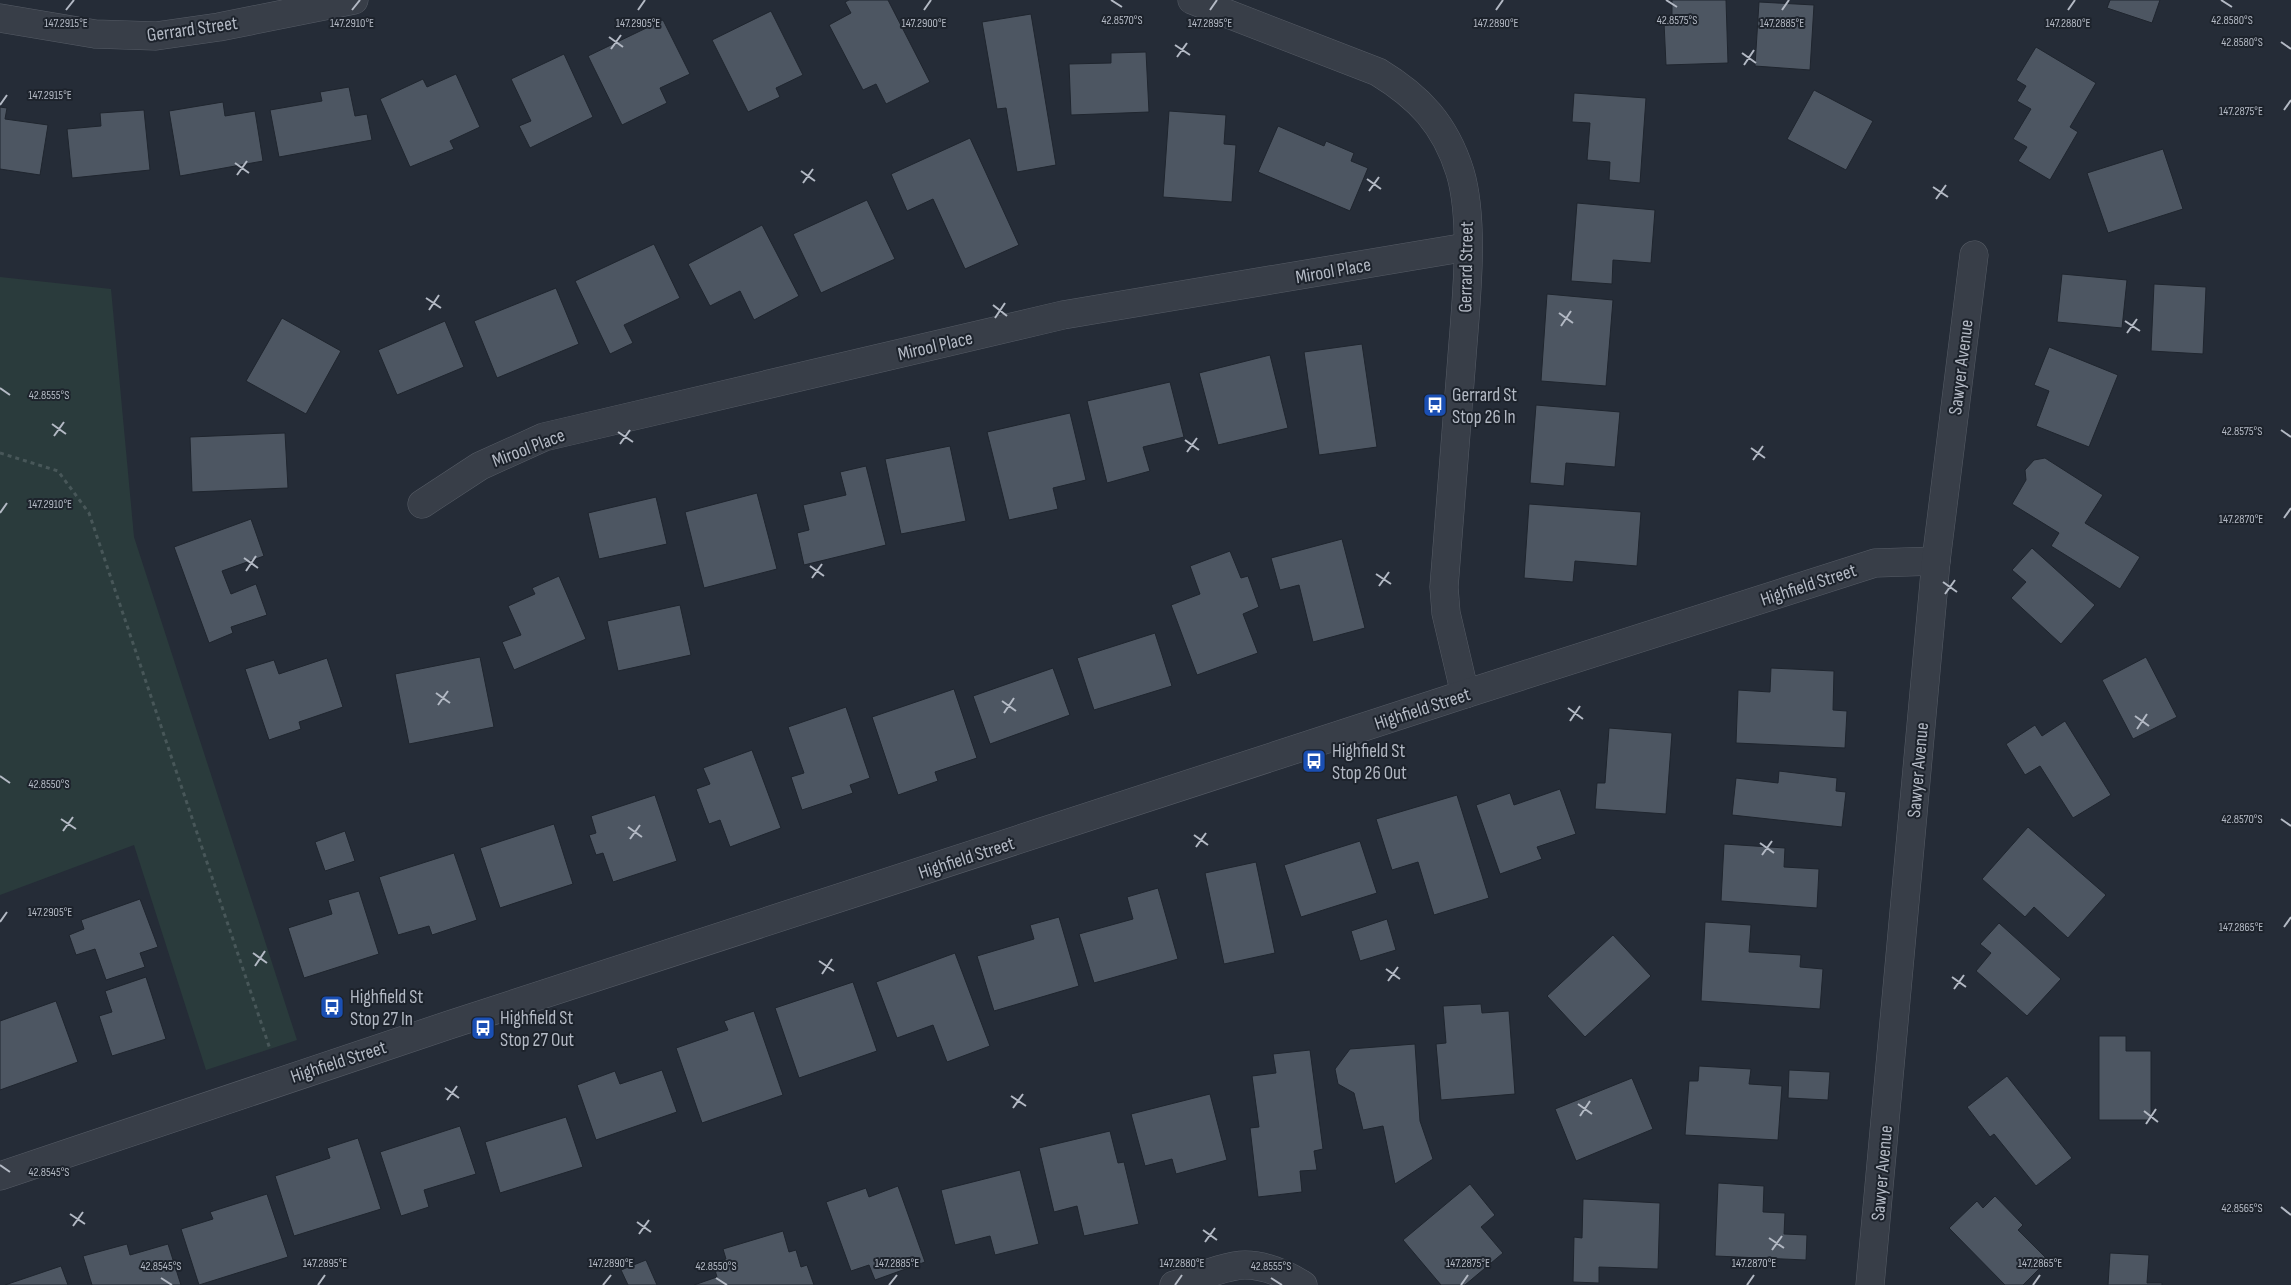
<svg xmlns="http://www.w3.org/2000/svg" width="2291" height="1285" font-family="'Sofia Sans Condensed',sans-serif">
<rect width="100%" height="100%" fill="#252c37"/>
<!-- green -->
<path fill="#2a3b3c" d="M0,277L111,289L134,537L297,1040L206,1070L134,845L0,895Z"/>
<!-- building -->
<g fill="#4d5662" stroke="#1f252e">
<path d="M849,0H888L930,82L886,104L876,84L863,90L829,25L851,13L845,2Z"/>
<path d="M1672,0H1726L1728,63L1666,65L1664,22L1672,21Z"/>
<path d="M2110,0H2160L2152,23L2107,8Z"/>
<path d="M1759,2L1814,5L1810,70L1755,66Z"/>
<path d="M771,11L803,75L776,88L780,97L748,112L712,40Z"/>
<path d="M1031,14L1056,165L1017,172L1006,108L997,109L982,22Z"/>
<path d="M663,20L690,74L660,88L667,103L622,125L588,56Z"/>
<path d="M2036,47L2096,83L2070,127L2078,132L2050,180L2018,161L2027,147L2013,139L2031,109L2017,101L2026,86L2016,80Z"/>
<path d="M1146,52L1149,112L1071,115L1069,64L1111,63V53Z"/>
<path d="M564,54L593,117L530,148L519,126L531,121L511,79Z"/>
<path d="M456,74L480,127L450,141L454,149L410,167L380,99L423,79L427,87Z"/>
<path d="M349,87L355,116L367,114L372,140L279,157L270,110L322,101L320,92Z"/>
<path d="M1814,90L1873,121L1846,170L1787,139Z"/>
<path d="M1574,93L1646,98L1640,183L1609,180L1610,162L1587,160L1590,123L1572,122Z"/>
<path d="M223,102L225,116L255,111L263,161L180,176L169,111Z"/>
<path d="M0,107L7,108L5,119L48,125L40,175L0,169Z"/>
<path d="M144,110L150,170L72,178L67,129L101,126L100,113Z"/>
<path d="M1169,111L1226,115L1224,144L1236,145L1232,202L1163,197Z"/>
<path d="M1278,126L1324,146L1326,141L1354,153L1351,161L1368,168L1350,211L1258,172Z"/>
<path d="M970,138L1019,245L965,269L933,199L907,211L891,174Z"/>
<path d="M2163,149L2183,209L2108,233L2087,173Z"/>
<path d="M867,200L895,259L821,293L793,234Z"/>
<path d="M1577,203L1655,210L1651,263L1613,260L1612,284L1571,281Z"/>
<path d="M762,225L799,296L754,320L740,291L710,306L688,264Z"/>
<path d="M654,244L680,298L624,325L633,343L610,354L575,281Z"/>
<path d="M2062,274L2127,280L2122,328L2057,322Z"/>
<path d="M2154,284L2206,287L2203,354L2151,351Z"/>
<path d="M556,288L579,344L497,378L474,321Z"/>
<path d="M1547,294L1613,300L1606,386L1541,381Z"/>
<path d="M282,318L341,351L306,414L246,381Z"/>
<path d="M445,321L464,367L397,395L378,350Z"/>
<path d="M1362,344L1377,447L1319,455L1304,352Z"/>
<path d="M2049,347L2118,375L2089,447L2036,426L2049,391L2034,385Z"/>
<path d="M1270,355L1288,428L1218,445L1199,373Z"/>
<path d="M1170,382L1184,437L1143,447L1150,471L1107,483L1087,401Z"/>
<path d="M1536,405L1620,412L1615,467L1566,463L1564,486L1530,483Z"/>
<path d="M1070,413L1086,480L1053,488L1058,509L1009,520L987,432Z"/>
<path d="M285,433L288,488L192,492L190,437Z"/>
<path d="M950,446L966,521L901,534L885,459Z"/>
<path d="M2045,458L2103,495L2085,523L2140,557L2120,589L2051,546L2059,533L2012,504L2026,480L2025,470L2034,460Z"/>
<path d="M866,466L886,545L804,565L797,533L809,530L803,505L846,495L840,472Z"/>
<path d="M757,493L777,569L704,588L685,512Z"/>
<path d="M656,497L667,544L599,559L588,513Z"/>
<path d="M1529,504L1641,512L1637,566L1575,561L1573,582L1524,578Z"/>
<path d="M251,519L264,556L222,571L231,594L256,584L267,615L231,627L233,633L209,643L174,547Z"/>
<path d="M1342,539L1365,628L1313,642L1299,585L1280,590L1271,558Z"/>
<path d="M2032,548L2095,605L2061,644L2011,598L2026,582L2012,570Z"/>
<path d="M1230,551L1241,578L1248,576L1259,607L1243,614L1258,653L1197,675L1171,605L1200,594L1190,566Z"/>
<path d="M559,576L586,639L514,670L502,642L521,635L508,606L535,594L532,588Z"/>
<path d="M680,605L691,655L618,671L607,621Z"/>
<path d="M1155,633L1172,686L1094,710L1077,658Z"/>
<path d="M480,657L494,727L409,744L395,674Z"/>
<path d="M2146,657L2177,717L2133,739L2102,680Z"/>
<path d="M327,658L343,707L299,722L301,729L269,740L245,669L274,660L279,674Z"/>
<path d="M1053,668L1070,715L990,744L973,696Z"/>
<path d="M1771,668L1834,671L1833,710L1847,711L1845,748L1736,743L1738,690L1770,692Z"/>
<path d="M954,689L977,758L935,772L938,781L898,795L872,717Z"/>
<path d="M846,707L870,778L850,785L853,793L802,810L791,777L804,773L788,727Z"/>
<path d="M2065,721L2111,795L2073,818L2040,766L2025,775L2006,744L2035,725L2042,736Z"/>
<path d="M1609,728L1672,733L1666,814L1595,809L1597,783H1605Z"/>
<path d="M752,750L781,828L730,847L720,820L709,824L696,789L710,784L703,768Z"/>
<path d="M1779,771L1837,778L1836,791L1846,792L1842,827L1732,815L1736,778L1778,783Z"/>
<path d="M1560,789L1576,834L1537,847L1542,859L1500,874L1476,805L1510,793L1514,805Z"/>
<path d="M655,795L677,861L613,882L603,853L596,855L589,835L596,833L591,816Z"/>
<path d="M1457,795L1489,898L1434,915L1418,862L1392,870L1376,819Z"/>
<path d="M554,824L573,884L500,908L480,848Z"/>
<path d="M2028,827L2106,895L2068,938L2034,907L2025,917L1982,879Z"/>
<path d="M345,831L355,861L325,871L315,842Z"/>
<path d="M1360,841L1377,893L1301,917L1284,865Z"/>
<path d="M1724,844L1785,848L1784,867L1819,869L1817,908L1721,901Z"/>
<path d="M454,853L477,920L432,935L429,926L398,935L379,877Z"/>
<path d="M1256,862L1275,953L1224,964L1205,873Z"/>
<path d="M1158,888L1178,959L1094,983L1079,934L1133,919L1127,897Z"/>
<path d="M359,891L379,954L304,978L288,928L332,914L328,900Z"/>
<path d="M140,899L158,947L140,953L145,967L106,980L95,949L76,955L69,935L84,929L81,920Z"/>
<path d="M1059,917L1079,986L994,1011L977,956L1034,939L1030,925Z"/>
<path d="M1387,919L1396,950L1360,961L1351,931Z"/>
<path d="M1705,922L1751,925L1749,952L1801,955L1800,967L1823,969L1820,1009L1701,1001Z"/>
<path d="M1999,923L2061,979L2027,1016L1976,971L1991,953L1980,944Z"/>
<path d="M1613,935L1651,976L1585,1037L1547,996Z"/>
<path d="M955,953L990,1046L947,1062L933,1025L897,1038L876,982Z"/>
<path d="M146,977L166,1039L112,1056L99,1016L112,1012L105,991Z"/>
<path d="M853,982L877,1051L799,1078L775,1008Z"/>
<path d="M56,1001L78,1062L0,1090V1021Z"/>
<path d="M1481,1004L1482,1013L1509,1011L1515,1094L1441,1100L1436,1044L1446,1043L1443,1006Z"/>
<path d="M754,1011L783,1095L702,1123L676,1048L728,1030L724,1021Z"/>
<path d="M2099,1036H2126V1051H2151V1120H2099Z"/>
<path d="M1415,1044L1420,1121L1433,1159L1395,1184L1383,1126L1363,1130L1354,1093L1338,1084L1335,1069L1350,1049Z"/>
<path d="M1310,1050L1323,1149L1314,1151L1317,1170L1300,1171L1302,1192L1258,1197L1250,1128L1259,1127L1252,1076L1276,1073L1273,1054Z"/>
<path d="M1699,1066L1751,1069L1749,1084L1782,1086L1778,1140L1685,1135L1689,1081H1698Z"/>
<path d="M662,1070L677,1112L596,1140L577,1085L615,1071L620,1084Z"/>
<path d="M1789,1070L1830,1072L1828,1100L1788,1098Z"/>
<path d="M2007,1076L2072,1158L2036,1186L1994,1134L1990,1137L1967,1107Z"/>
<path d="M1632,1078L1653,1129L1576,1161L1555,1109Z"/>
<path d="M1210,1094L1227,1160L1176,1174L1172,1159L1145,1166L1131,1114Z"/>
<path d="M566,1117L583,1167L500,1193L485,1142Z"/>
<path d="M460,1126L476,1174L424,1190L429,1207L401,1216L380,1152Z"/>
<path d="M1110,1131L1118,1163L1124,1162L1139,1224L1084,1236L1077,1206L1054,1212L1039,1148Z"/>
<path d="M358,1138L381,1209L294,1236L275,1176L330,1158L327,1148Z"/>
<path d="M1020,1170L1039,1244L995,1255L990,1236L955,1245L941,1190Z"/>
<path d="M1718,1183L1764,1186L1763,1212L1785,1213L1784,1234L1807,1235L1806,1260L1715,1256Z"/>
<path d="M1470,1184L1495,1215L1481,1227L1503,1253L1465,1285H1441L1403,1240Z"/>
<path d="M898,1186L925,1262L875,1280L869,1265L851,1271L826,1202L866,1188L869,1197Z"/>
<path d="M267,1194L288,1257L199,1285L181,1229L213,1219L210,1212Z"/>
<path d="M1995,1196L2023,1225L2018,1230L2048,1260L2023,1285H2005L1949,1228L1977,1201L1983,1208Z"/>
<path d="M1583,1199L1660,1203L1658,1269L1599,1267V1283L1573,1282L1574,1237L1582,1238Z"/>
<path d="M783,1231L789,1252L796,1250L801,1267L807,1265L814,1285H694L717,1277L713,1263L726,1259L723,1249Z"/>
<path d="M127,1244L130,1255L168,1244L181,1285H92L83,1256Z"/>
<path d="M2110,1253L2149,1255L2147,1283H2162V1285H2108Z"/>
<path d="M646,1260L657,1285H628L621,1270Z"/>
<path d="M61,1266L68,1285H5Z"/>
</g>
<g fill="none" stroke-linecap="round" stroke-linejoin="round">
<!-- minor casing -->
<g stroke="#565c66" stroke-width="29">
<g id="minor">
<path d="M1192,0L1378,72C1419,97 1445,124 1460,172C1475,222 1466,303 1462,356C1456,433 1450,510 1444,587L1446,613L1465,694"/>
<path d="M0,18L95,34L156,36L219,27L354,0"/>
<path d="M422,504L480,466L544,437L1063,315L1467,247"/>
<path d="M0,1176L449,1025L1465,694L1875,563L1936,561"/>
<path d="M1174,1285C1193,1279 1226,1265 1245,1265C1265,1265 1287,1275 1303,1285"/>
<path d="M1870,1285L1936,561L1974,255"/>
</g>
</g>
<!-- path -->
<path stroke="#485759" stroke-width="3" stroke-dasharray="4 4" stroke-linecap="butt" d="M0,453L58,471L89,513L270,1049"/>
<!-- minor -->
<use href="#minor" stroke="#383e48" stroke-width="28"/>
</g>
<!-- ticks -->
<path fill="none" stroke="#b3b9c4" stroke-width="2" d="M1111,0L1122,7M1666,0L1677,7M2221,0L2232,7M66,10L74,0M352,10L360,0M638,10L645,0M924,10L931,0M1210,10L1217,0M1496,10L1503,0M1782,10L1789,0M2068,10L2075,0M609,37L623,47M2281,42L2291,49M1175,45L1190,55M611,49L621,35M1742,53L1756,63M1177,57L1187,43M1744,65L1754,50M0,105L7,95M2284,110L2291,100M235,163L249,173M801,171L815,181M237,175L247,161M1367,179L1381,189M803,183L813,169M1933,187L1948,197M1369,191L1379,177M1936,199L1946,185M426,298L441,308M993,305L1007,316M429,310L439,295M1559,313L1573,323M995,318L1005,303M2125,321L2140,331M1561,326L1571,311M2127,333L2137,319M0,388L10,395M52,424L66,434M2281,430L2291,437M618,432L633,442M54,436L64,422M1185,440L1199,450M620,444L630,430M1751,448L1765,458M1187,452L1197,438M1753,460L1763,446M0,513L7,503M2284,518L2291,508M244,558L258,568M810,566L824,576M246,571L256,556M1376,574L1391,584M812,578L822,564M1943,582L1957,592M1379,586L1389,572M1945,594L1955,580M436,693L450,703M1002,701L1016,711M438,705L448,691M1568,708L1583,719M1004,713L1014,698M2135,716L2149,726M1570,721L1580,706M2137,729L2147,714M0,776L10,783M61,819L76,829M2281,819L2291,826M628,827L642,837M63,831L73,817M1194,835L1208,845M630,839L640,825M1760,843L1774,853M1196,847L1206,833M1762,855L1772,841M0,922L7,912M2284,927L2291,917M253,953L267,963M819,961L834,971M255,966L265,951M1386,969L1400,979M822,974L832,959M1952,977L1966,987M1388,981L1398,967M1954,989L1964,975M445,1088L459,1098M1011,1096L1026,1106M447,1100L457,1086M1578,1104L1592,1114M1013,1108L1023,1094M2144,1111L2158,1122M1580,1116L1590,1101M2146,1124L2156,1109M0,1165L10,1172M2281,1207L2291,1215M70,1214L85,1224M637,1222L651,1232M73,1226L83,1212M1203,1230L1217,1240M639,1234L649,1220M1769,1238L1784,1248M1205,1242L1215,1228M1772,1250L1782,1236M161,1278L172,1285M716,1278L727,1285M1271,1278L1282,1285M318,1285L325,1275M603,1285L611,1275M889,1285L897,1275M1175,1285L1182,1275M1461,1285L1468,1275M1747,1285L1754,1275M2033,1285L2040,1275"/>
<!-- icons -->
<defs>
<g id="bus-square" transform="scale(1.25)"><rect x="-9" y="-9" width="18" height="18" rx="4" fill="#1a4fb4" stroke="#1d232c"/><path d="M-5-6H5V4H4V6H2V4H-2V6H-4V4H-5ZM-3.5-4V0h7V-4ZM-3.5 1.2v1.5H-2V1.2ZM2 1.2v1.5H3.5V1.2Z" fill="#fff"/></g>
</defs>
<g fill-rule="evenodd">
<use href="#bus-square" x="1435" y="405"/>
<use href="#bus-square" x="1314" y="761"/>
<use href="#bus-square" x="332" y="1007"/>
<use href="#bus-square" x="483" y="1028"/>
</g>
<g text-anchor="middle" stroke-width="4" stroke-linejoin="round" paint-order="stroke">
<!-- street labels -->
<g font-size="19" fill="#b3b9c4" stroke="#1d232c">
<text transform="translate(192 28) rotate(-8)" y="7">Gerrard Street</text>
<text transform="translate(1465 267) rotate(-89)" y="7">Gerrard Street</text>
<text transform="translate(1333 270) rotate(-10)" y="7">Mirool Place</text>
<text transform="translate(935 345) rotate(-13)" y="7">Mirool Place</text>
<text transform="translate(1960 367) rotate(-83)" y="7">Sawyer Avenue</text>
<text transform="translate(528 447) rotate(-21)" y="7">Mirool Place</text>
<text transform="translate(1808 584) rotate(-18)" y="7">Highfield Street</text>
<text transform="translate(1422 708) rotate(-18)" y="7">Highfield Street</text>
<text transform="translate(1917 770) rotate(-85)" y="7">Sawyer Avenue</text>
<text transform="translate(966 857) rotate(-18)" y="7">Highfield Street</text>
<text transform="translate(338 1061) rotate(-18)" y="7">Highfield Street</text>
<text transform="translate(1881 1173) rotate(-85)" y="7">Sawyer Avenue</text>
</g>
<!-- poi labels -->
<g font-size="19" fill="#b3b9c4" stroke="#1d232c" text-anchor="start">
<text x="1452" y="401">Gerrard St<tspan x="1452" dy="22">Stop 26 In</tspan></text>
<text x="1332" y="757">Highfield St<tspan x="1332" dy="22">Stop 26 Out</tspan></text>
<text x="350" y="1003">Highfield St<tspan x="350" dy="22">Stop 27 In</tspan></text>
<text x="500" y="1024">Highfield St<tspan x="500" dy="22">Stop 27 Out</tspan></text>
</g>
</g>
<g font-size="12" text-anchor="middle" fill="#b3b9c4" stroke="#1d232c" stroke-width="4" stroke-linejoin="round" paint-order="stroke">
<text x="2232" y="24">42.8580°S</text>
<text x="1677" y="24">42.8575°S</text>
<text x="1122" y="24">42.8570°S</text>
<text x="66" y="27">147.2915°E</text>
<text x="352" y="27">147.2910°E</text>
<text x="638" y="27">147.2905°E</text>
<text x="924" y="27">147.2900°E</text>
<text x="1210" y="27">147.2895°E</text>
<text x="1496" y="27">147.2890°E</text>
<text x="1782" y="27">147.2885°E</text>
<text x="2068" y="27">147.2880°E</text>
<text x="2242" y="46">42.8580°S</text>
<text x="50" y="99">147.2915°E</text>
<text x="2241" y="115">147.2875°E</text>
<text x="49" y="399">42.8555°S</text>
<text x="2242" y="435">42.8575°S</text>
<text x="50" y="508">147.2910°E</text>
<text x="2241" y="523">147.2870°E</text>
<text x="49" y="788">42.8550°S</text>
<text x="2242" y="823">42.8570°S</text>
<text x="50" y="916">147.2905°E</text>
<text x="2241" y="931">147.2865°E</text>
<text x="49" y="1176">42.8545°S</text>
<text x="2242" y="1212">42.8565°S</text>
<text x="325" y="1267">147.2895°E</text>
<text x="611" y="1267">147.2890°E</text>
<text x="897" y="1267">147.2885°E</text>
<text x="1182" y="1267">147.2880°E</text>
<text x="1468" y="1267">147.2875°E</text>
<text x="1754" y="1267">147.2870°E</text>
<text x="2040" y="1267">147.2865°E</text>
<text x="161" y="1270">42.8545°S</text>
<text x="716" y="1270">42.8550°S</text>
<text x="1271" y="1270">42.8555°S</text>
</g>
</svg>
